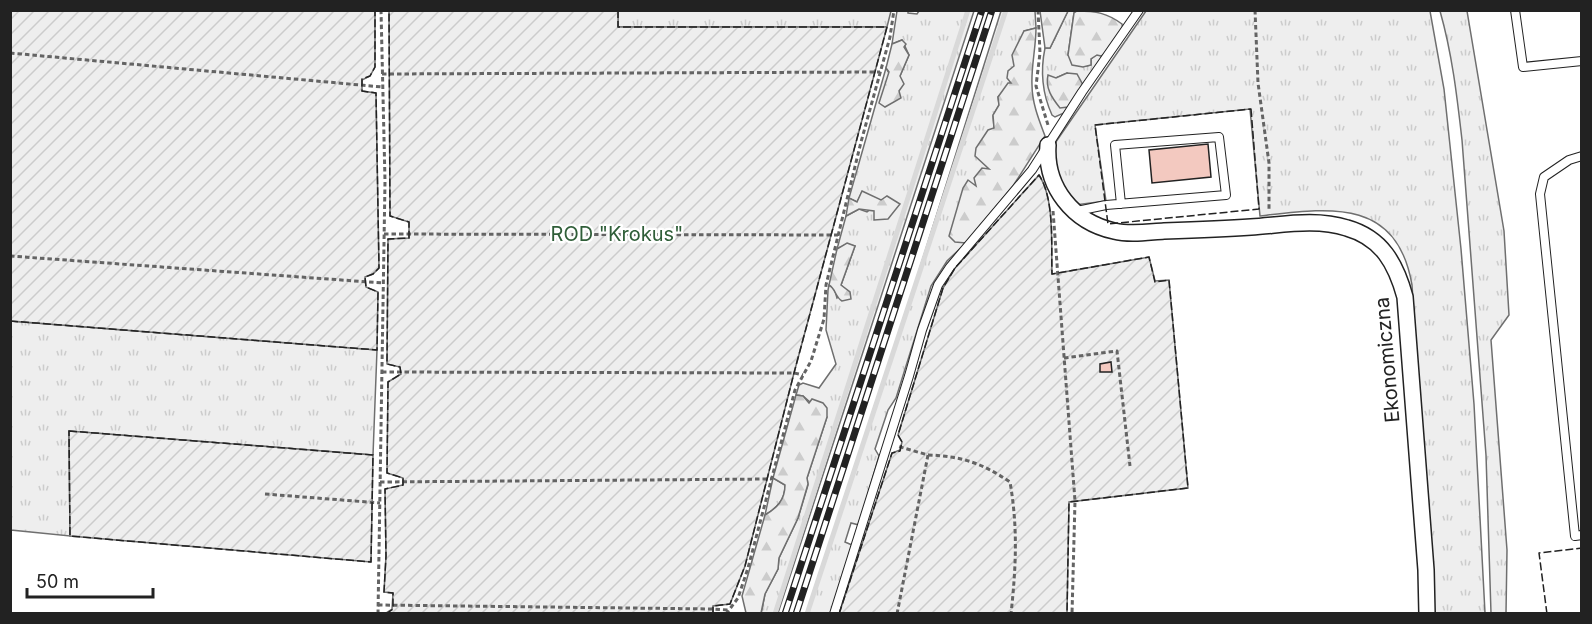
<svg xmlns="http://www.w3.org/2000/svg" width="1592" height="624" font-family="Inter,sans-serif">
<defs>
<pattern id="grass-tufts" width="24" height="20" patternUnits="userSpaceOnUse" patternTransform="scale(1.5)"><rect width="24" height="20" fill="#eee"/><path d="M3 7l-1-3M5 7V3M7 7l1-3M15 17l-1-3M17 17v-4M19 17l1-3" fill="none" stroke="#ccc"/></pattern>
<pattern id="forest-firs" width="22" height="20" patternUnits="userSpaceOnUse" patternTransform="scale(1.5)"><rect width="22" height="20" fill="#eee"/><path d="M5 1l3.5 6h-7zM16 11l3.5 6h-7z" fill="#ccc"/></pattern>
<pattern id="garden-furrows" width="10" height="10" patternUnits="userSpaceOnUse" patternTransform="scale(1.5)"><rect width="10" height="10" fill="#eee"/><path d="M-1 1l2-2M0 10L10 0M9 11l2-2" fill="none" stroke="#ccc"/></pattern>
</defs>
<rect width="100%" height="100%" fill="#fff"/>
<!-- grass -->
<g fill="url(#grass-tufts)" stroke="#6f6f6f" stroke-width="1.5">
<path d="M618,11H891L887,27H618Z"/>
<path d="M897,11H908V13L917,14L919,11H974L778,613L761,614L765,594L778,569L779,558L798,518L808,485L807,478L827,417L803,396L796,395L799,385L803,383L819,388L836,364L826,330L828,290L829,285L834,288L837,298L846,291L841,285L855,246L847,244L837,249L846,216L859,209L867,212L881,201L862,192L857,202L849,198L886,68L899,91L900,76L909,55L902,40L892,44Z"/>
<path d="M1001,11H1035L1036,28L1024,31L1011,83L998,97L999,105L993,116L994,128L990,169L976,187L966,243L947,261L931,286L896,398L888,410L875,449L879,456L859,525L851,523L845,542L852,545L831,613L807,614L893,353Z"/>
<path d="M1068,11H1077L1074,13L1068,55C1076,64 1079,68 1091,65V59L1097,54L1101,56L1108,53L1074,100L1067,73L1056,78L1068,107L1064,113L1055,117L1052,115C1042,93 1040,72 1045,48H1050Z"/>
<path d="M1146,11H1430L1444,89L1461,249L1474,404L1485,613H1434L1412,285C1397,197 1329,208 1260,216L1250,109L1095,125L1106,201L1075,205L1059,182L1051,149Z"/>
<path d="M1440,11H1467L1504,231L1509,315L1491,340L1507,550L1506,613H1491L1486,455L1462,140C1457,96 1452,53 1440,11Z"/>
<path d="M10,321L377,350L373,455L69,431L70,536L11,530Z"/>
<path d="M773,478L785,485C785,500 777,508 765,515Z"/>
</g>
<!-- forest -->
<g fill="url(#forest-firs)" stroke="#6f6f6f" stroke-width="1.5">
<path d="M1040,11H1068L1050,48H1045Z"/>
<path d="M1077,11C1096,11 1107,13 1122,24L1123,31L1108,53L1101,56L1097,55L1091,59V65L1083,67L1072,65L1068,55L1074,13Z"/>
<path d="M1036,28C1036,47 1031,67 1032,85C1032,103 1039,120 1045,136L1013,186L966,243L955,242L949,236L963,188L968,180L976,186L974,178L982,168L989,169L975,156L976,148L988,130L994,128L993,115L999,105L998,97L1008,83H1011L1007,78L1008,71L1014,66L1012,55L1024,31Z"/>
<path d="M902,40L906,44L904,47L909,55L900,76L904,84L899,91L901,98L885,107L879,103L889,72L886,68L892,44Z"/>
<path d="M1067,73L1077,74L1083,85L1068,107L1060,108C1052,98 1045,88 1048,75L1056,78Z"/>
<path d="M862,191L881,200L887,196L900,204L888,219L874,220V211L859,209L846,216L849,198L857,202Z"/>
<path d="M847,243L855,246L841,285L850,292L851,299L842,301C835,297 836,289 829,285L837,249Z"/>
<path d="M796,395L803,396L809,403L812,399L823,403L827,408V417L807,478L808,484L798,518L779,558L778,569L765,594L761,613H746L742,596L765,515C777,508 785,500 785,485L773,478Z"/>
</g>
<!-- garden -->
<g fill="url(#garden-furrows)" stroke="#6f6f6f" stroke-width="1.5">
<path d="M10,11H375V67L370,76L362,80V91L376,93L379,268L373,274L365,277L366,287L378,292L377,350L11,321Z"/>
<path d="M389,11H618V27H887L794,373L745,566L730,604L713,606V614L386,613L392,609L393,593L384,592L386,556L385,489L403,485V478L387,473L388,382L401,374L400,367L387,364L388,239L409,238V222L390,216Z"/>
<path d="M1039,175C1055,199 1051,246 1052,274L1149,257L1155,281L1169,280L1188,488L1069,502L1067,613L839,614L892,453L900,450L902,442L898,435L943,288L955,268Z"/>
<path d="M69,431L373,455L371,562L70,536Z"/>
</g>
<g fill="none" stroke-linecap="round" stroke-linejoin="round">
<!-- stream -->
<g stroke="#d9d9d9" stroke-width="5">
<path d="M775,614L968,10"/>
<path d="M807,614L1006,10"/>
</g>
</g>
<!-- building -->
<g fill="#f3c9c0" stroke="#222" stroke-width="1.5">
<path d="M1208,144L1211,177L1152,183L1149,150Z"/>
<path d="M1111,362L1112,372H1100V364Z"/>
</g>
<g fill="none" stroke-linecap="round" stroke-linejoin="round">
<!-- service casing -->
<g stroke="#222" stroke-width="10">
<g id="service">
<path d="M1515,10L1523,67L1582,61"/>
<path d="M1582,156L1569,160L1544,177L1540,194L1575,536L1582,535"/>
<path d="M1077,211L1106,205L1226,195L1219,137L1115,145L1121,204"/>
<path d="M834,614L909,376L922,330L938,285L950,267L1032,170L1082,92L1139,10"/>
</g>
</g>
<!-- minor casing -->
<g stroke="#222" stroke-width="18">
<path id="minor" d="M1048,145C1045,187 1073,222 1114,231C1130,235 1148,232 1164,231C1193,230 1222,229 1251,227C1282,225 1316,218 1347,228C1382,238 1396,264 1405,297L1426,570L1427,614"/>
</g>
<!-- path -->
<g stroke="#646464" stroke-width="3" stroke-dasharray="4.5 3" stroke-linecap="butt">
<path d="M1038,10L1040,53L1036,86L1048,125"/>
<path d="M1255,10L1258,83L1269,163V209"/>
<path d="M10,53L382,87"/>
<path d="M382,74L880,72"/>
<path d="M1053,211L1075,501L1072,614"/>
<path d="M384,234L838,235"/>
<path d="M10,256L383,283"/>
<path d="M1064,358L1117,351L1130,466"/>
<path d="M382,372L794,373L803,375"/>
<path d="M928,455C961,456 982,463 1010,482C1018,528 1016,567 1011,614"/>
<path d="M380,482L771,479"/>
<path d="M265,494L380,503"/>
<path d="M378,605L713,609L729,610"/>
<path d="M378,614L385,181L381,10"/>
<path d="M726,614L738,598L748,568L795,390L811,361L824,319L826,285L861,142L890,37L894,10"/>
<path d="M897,614L928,455L897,446"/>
</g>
<!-- service -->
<use href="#service" stroke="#fff" stroke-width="8"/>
<!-- minor -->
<use href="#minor" stroke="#fff" stroke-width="15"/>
<!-- rail casing -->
<g stroke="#222" stroke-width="7">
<g id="rail">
<path d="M785,614L982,10"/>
<path d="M796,614L992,10"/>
</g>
</g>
<!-- rail -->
<use href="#rail" stroke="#fff" stroke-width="4.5" stroke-dasharray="14" stroke-linecap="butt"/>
<!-- fence -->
<g stroke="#222" stroke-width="1.5" stroke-dasharray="8 3" stroke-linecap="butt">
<path d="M618,10V27H887L794,373L745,566L730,604L713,606V614"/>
<path d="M1251,109L1259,209L1108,224L1095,125Z"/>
<path d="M10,321L377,350L378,292L366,287L365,277L373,274L379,268L376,93L362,91V79L370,76L375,67V10"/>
<path d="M69,431L373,455L371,562L70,536Z"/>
<path d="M386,614L393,609V593L384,592L386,556L385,489L403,485V478L387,473L388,382L401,374L400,367L387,364L388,239L409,238V222L390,216L389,10"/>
<path d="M839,614L892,453L900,451L902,442L898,435L943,288L955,268L1039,175C1055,199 1051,246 1052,274L1149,257L1155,282L1169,280L1188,488L1069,502L1067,614"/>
<path d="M1547,614L1539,553L1582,548"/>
</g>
</g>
<g text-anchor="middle" stroke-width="4.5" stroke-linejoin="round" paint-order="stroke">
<!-- park labels -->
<g font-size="20" fill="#2f5e38" stroke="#fff">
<text x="617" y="241">ROD "Krokus"</text>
</g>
<!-- street labels -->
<g font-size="20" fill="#222" stroke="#fff">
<text transform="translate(1387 360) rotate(-95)" y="7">Ekonomiczna</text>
</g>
</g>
<!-- border -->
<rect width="1592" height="624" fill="none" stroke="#222222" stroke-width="24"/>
<!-- scale -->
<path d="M27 588v9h126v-9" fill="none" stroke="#222222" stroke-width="3"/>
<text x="36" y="588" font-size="18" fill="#222222" stroke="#ffffff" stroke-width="4.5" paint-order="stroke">50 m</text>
</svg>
